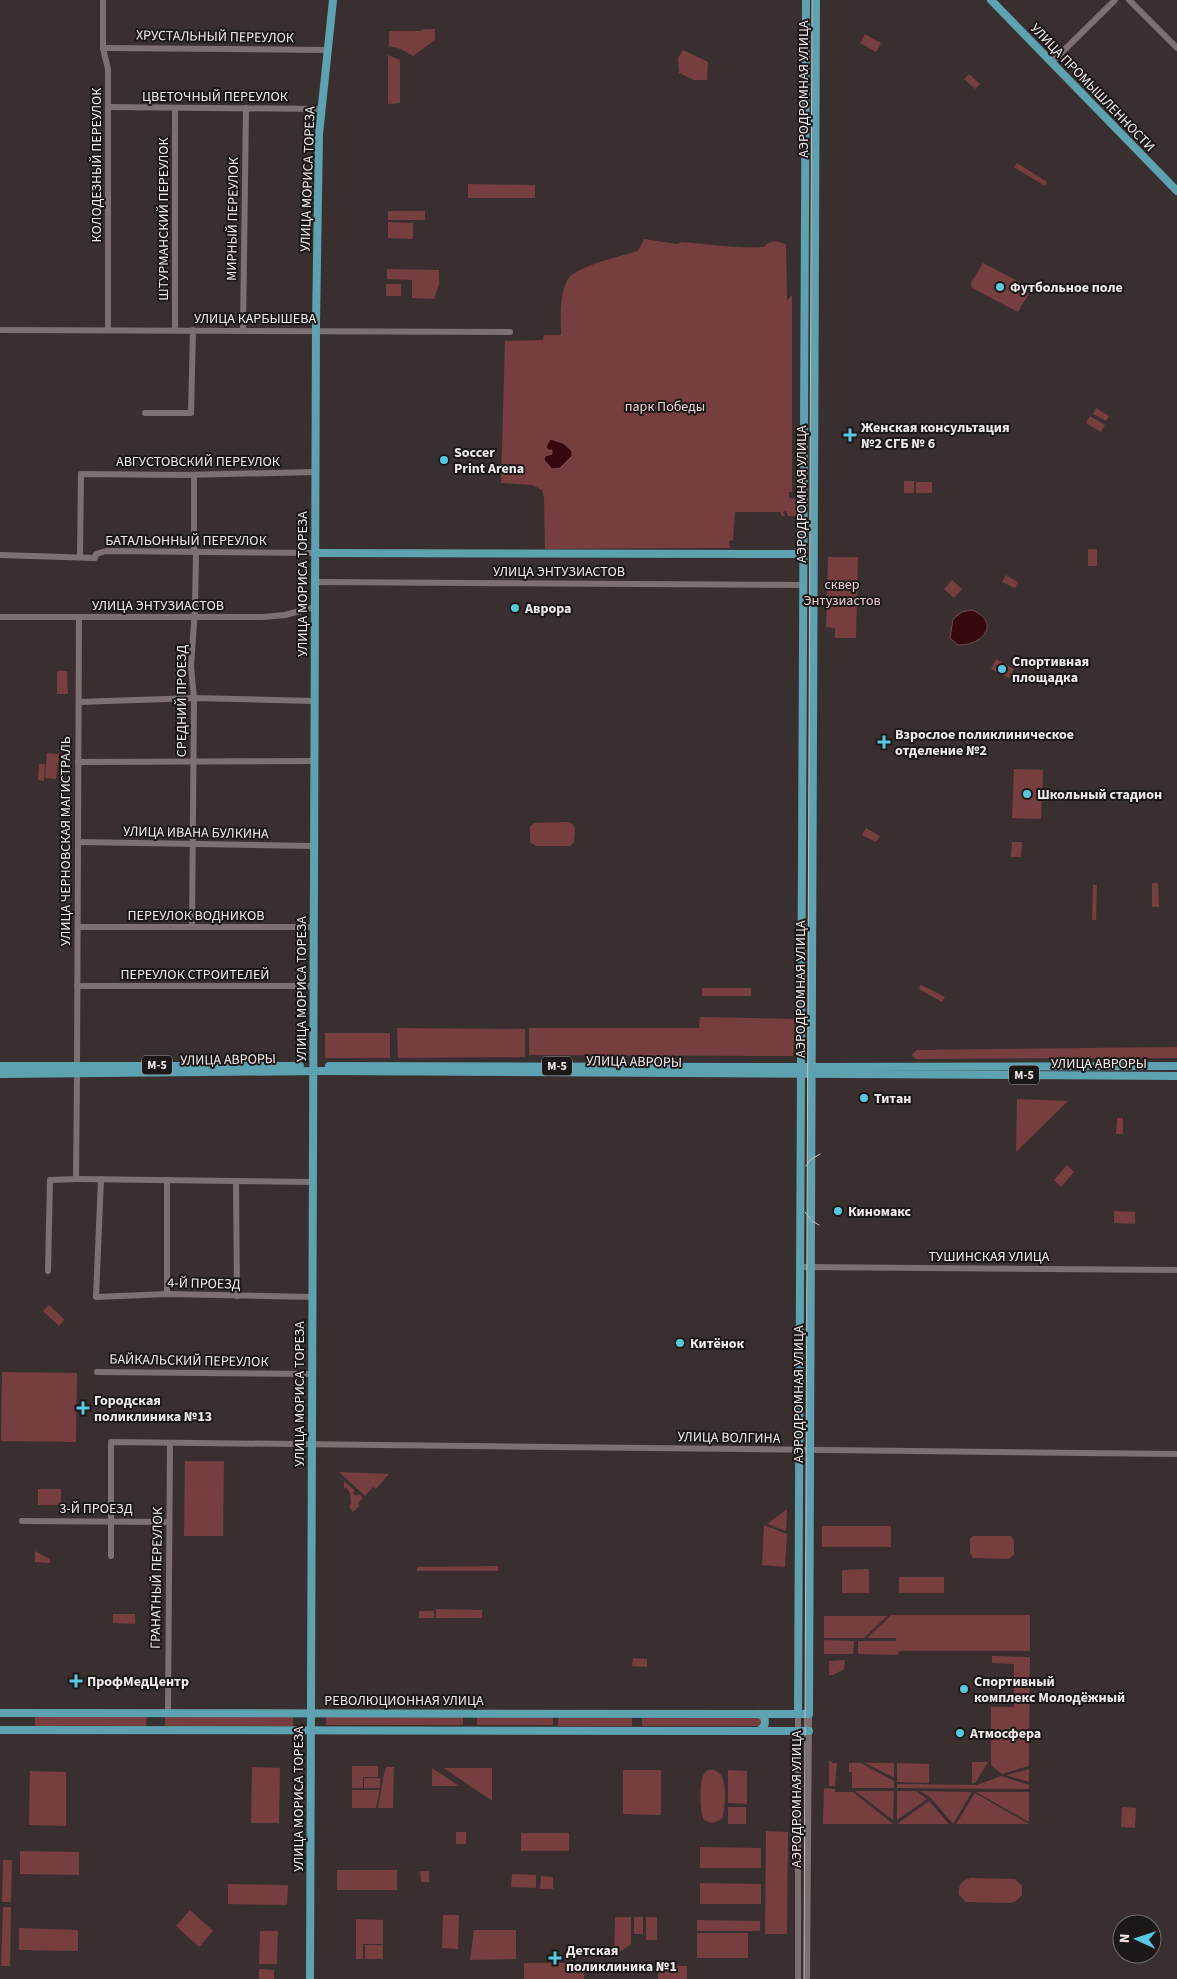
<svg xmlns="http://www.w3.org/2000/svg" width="1177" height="1979" font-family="'Source Sans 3',sans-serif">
<rect width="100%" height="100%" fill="#3a2f2f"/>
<!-- green -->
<g fill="#763e3f">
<path d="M424,29H435V40L413,56L401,49L389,46V31H420Z"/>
<path d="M865,34L881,43L876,52L860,43Z"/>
<path d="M683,50L708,62L707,80H694L679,73L678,58Z"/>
<path d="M388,55L400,60V103L388,104Z"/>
<path d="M969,74L980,84L975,89L964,79Z"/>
<path d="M1017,163L1047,182L1045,186L1014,167Z"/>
<path d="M468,184L535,185V198H468Z"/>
<rect x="388" y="211" width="37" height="9"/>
<path d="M388,222L413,223V239L388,238Z"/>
<path d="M644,239L677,244L681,242C710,244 736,249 764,247C768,240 780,240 786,245L787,300L792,295V492H789V498L797,499V516H788L786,511L783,512L785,516H782L780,512H735L733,540L729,541L730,548L545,549L544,497L542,490L532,485L501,483L505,341L543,340L544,335H561C561,318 559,296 567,281C574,266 622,256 638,251Z"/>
<path d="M983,263L1029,287L1030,292L1018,312L972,288L971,283Z"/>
<path d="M387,269L439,270V284L434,299L412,298V280L387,279Z"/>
<rect x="386" y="284" width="15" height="12"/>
<path d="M1096,408L1109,416L1106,421L1093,414Z"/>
<path d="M1090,416L1105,425L1101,432L1086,423Z"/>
<rect x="904" y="481" width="10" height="12"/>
<rect x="916" y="482" width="16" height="11"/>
<rect x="1088" y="549" width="9" height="17"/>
<path d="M828,557H858L856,638H835V628L826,627Z"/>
<path d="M1006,575L1018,582L1015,588L1002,582Z"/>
<path d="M952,580L962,589L954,598L944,589Z"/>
<path d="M996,659L1014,669L1009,678L991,669Z"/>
<path d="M57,671H67L68,694H57Z"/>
<path d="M47,753L59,754L56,779L45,778Z"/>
<path d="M39,764H45L44,781L38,780Z"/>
<path d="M1014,769L1043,770L1041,819L1012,818Z"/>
<path d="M568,822L573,824L575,829L574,842L570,846H536L530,842V827L534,823Z"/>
<path d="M866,828L880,836L876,842L862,835Z"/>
<path d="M1012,842H1022L1021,857H1011Z"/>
<path d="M1152,883H1158L1159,907H1152Z"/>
<path d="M1093,885H1097L1096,920H1092Z"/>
<path d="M921,985L945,997L942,1002L919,989Z"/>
<rect x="702" y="988" width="49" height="8"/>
<path d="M700,1017L795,1019L793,1056L529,1055V1028H699Z"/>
<path d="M397,1028L525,1029V1057L398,1058Z"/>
<rect x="325" y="1033" width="65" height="25"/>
<path d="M1177,1047V1058L917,1059L913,1057L912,1054L917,1050Z"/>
<path d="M1017,1099L1068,1101L1016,1152Z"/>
<path d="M1117,1118H1123V1134H1116Z"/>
<path d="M1067,1165L1074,1172L1061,1187L1054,1180Z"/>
<path d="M1114,1211L1135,1212V1224L1114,1223Z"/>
<path d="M49,1305L65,1320L59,1326L43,1311Z"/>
<path d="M2,1372L77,1373L76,1442L1,1441Z"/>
<path d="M185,1461H224L223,1536H184Z"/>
<path d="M339,1472L389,1474L376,1489L373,1487L365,1496Z"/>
<path d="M344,1481L355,1491L353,1493L356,1496L359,1494L363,1498L358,1503L359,1506L353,1512L349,1506L351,1503L350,1493L346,1487L344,1489Z"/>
<rect x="38" y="1489" width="23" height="16"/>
<path d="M787,1509L786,1531L767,1524Z"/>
<path d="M764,1525L787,1534L785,1567L762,1565Z"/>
<rect x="822" y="1526" width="69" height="21"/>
<path d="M973,1536H1011L1014,1541V1555L1008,1559L973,1558L970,1553V1539Z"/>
<path d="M35,1551L50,1559V1563L35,1562Z"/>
<path d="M498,1566V1571H417V1567Z"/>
<path d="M869,1569V1593H842V1570Z"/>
<rect x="899" y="1577" width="45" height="16"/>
<path d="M436,1609L482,1610V1618H436Z"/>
<rect x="419" y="1611" width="15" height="7"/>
<path d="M113,1614H135V1624L113,1623Z"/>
<path d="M891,1615H1030V1651H899L898,1655L858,1654V1641H896V1638H867Z"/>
<path d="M824,1616H887L864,1638H824Z"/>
<path d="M824,1640L854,1641L853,1654H824Z"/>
<path d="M992,1656L1030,1657L1029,1766L1002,1774L991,1765V1707H1014V1664L992,1663Z"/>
<path d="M633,1658L647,1659V1667L632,1666Z"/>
<path d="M845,1660L844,1669L833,1675H829V1661Z"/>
<rect x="165" y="1714" width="128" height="12"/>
<path d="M326,1714L463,1715V1725H326Z"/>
<path d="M477,1714L553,1715V1725H477Z"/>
<path d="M35,1715H147L146,1726H35Z"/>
<rect x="558" y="1715" width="74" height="11"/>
<path d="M642,1716H759L762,1721L759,1726H642Z"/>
<path d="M829,1761H831L832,1763H837L835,1786H829Z"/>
<path d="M972,1762H988L975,1783H972Z"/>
<path d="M849,1763H861L894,1781V1788H852V1772H849Z"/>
<path d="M865,1763H894V1778Z"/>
<path d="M897,1763L929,1764V1783L897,1782Z"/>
<path d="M352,1766H378V1777H363V1788H352Z"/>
<path d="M252,1767L280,1768L279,1823H251Z"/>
<path d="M386,1767H394L393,1808H378C381,1794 382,1780 386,1767Z"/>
<path d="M432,1768L459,1786H432Z"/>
<path d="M444,1768H492V1801Z"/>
<path d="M1029,1769V1782L1006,1775Z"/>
<path d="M623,1770H661V1815L623,1814Z"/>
<path d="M708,1770C730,1766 725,1803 723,1817L720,1820L712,1823L704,1820C700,1814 699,1783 703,1776C704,1773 705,1772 708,1770Z"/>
<path d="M728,1770L747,1771V1804L728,1803Z"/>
<path d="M30,1771L66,1772V1826L29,1825Z"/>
<path d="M1001,1776L1029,1785V1789L897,1788V1784L977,1785Z"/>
<rect x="364" y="1778" width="16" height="10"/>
<path d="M824,1788L835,1789V1792H853L893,1824H823Z"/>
<path d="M352,1790H380L376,1808H352Z"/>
<path d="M855,1791H894L893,1820Z"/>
<path d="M897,1791H916L927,1799L897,1820Z"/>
<path d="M920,1791L972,1792L953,1824L931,1798Z"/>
<path d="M976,1792H1029V1822Z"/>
<path d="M975,1793L1029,1824H956Z"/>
<path d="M929,1801L949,1824H897Z"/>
<rect x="728" y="1807" width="18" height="17"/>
<path d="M1122,1807L1136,1808L1135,1828L1121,1827Z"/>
<path d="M766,1831L788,1832L787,1934H765Z"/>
<rect x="456" y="1832" width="10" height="12"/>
<rect x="521" y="1833" width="48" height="18"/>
<path d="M700,1847L761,1848V1868H700Z"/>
<path d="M20,1851L79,1852V1875L20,1874Z"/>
<path d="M3,1860H12L11,1902H2Z"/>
<rect x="337" y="1870" width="60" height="20"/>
<path d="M420,1871H429V1882H421Z"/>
<path d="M512,1874L536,1875V1888L511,1887Z"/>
<path d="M541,1876L553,1877V1889H540Z"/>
<path d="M971,1878L1015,1879L1022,1886V1895L1015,1902L1010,1903L966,1902L959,1895C958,1886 961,1880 971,1878Z"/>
<path d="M700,1883L761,1884V1904H700Z"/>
<path d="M228,1884L288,1885L287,1905L228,1904Z"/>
<path d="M3,1907H11L10,1966H1Z"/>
<path d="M190,1910L213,1931L199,1947L176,1926Z"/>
<path d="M443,1915H459L458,1949L442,1948Z"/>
<path d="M615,1917H631V1944L614,1956Z"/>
<rect x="634" y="1917" width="9" height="17"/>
<rect x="646" y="1917" width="11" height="23"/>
<path d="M356,1919L383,1920V1944H363V1959H356Z"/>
<path d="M697,1920L760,1921V1931H697Z"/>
<path d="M19,1928L78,1930V1951L19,1950Z"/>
<path d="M474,1930H516V1959L470,1960Z"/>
<path d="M260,1931H278L277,1964H259Z"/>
<rect x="697" y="1933" width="51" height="25"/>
<rect x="365" y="1945" width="18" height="14"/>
<rect x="524" y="1963" width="60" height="16"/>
<rect x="658" y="1966" width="29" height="13"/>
<path d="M259,1969L274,1970V1979H259Z"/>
</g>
<!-- water -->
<g fill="#38070d" stroke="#704b4f">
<path d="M550,439L563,443L572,451V456L560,468L552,469L544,460L545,456L552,454V450H548L546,447Z"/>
<path d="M972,610C1002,623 982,646 958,645L950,638L953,619L962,612Z"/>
</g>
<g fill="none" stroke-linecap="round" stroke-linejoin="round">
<!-- minor -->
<g stroke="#7d7070" stroke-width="6">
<path d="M103,0V48L108,69V330"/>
<path d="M1129,0L1177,48"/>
<path d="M103,48L327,50"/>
<path d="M1052,62L1115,0"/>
<path d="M108,107L321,109"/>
<path d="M0,330L510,332"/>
<path d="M175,330V109"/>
<path d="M243,331L246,108"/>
<path d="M145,413H191L193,330"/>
<path d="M0,555L95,558L96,554L106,551L315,553"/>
<path d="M80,557L81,474L185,475L315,472"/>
<path d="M315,582L804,585"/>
<path d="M0,617H263L285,615L315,607"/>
<path d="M79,702L194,698L314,701"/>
<path d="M78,762L314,761"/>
<path d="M78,842L314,846"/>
<path d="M78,927H314"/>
<path d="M192,927L194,698L191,667L195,608L196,553L194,548V475"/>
<path d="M77,986H313"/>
<path d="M77,1066L79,617"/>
<path d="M76,1179L313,1182"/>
<path d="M101,1179L96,1297L167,1294L312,1297"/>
<path d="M167,1180V1294"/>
<path d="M236,1181L237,1296"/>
<path d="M801,1267L1177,1270"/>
<path d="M48,1271L50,1180L76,1179L77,1074"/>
<path d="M97,1372L312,1374"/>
<path d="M22,1521L169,1522"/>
<path d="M111,1556V1442L1177,1454"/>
<path d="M168,1713L170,1443"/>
<path d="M798,1979V1714"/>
<path d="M807,1979L809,1714"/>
</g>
<!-- major -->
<g stroke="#5ca2b0" stroke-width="8">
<path d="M991,0L1177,191"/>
<path d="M315,553L804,554"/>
<path d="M0,1066H300"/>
<path d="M329,1066L802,1067L1177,1066"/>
<path d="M0,1074L323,1071L1177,1076"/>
<path d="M0,1713L809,1714L816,0"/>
<path d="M759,1714L764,1717C766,1723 765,1726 760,1730"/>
<path d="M798,1714L806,0"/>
<path d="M0,1730L809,1731"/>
<path d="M310,1979L316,323L319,134L333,0"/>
</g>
<!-- tram -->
<g stroke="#c6bebe" stroke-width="1">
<path d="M806,1166L810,1160L820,1154"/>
<path d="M805,1212L812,1221L819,1225"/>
<path d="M804,1979L812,0"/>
</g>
</g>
<!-- markers -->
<g fill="#56c9e0" stroke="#1d1818" stroke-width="2">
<circle cx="1000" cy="287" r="5"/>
<path d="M847.5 427.5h5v5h5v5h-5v5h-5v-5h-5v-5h5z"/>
<circle cx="444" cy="460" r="5"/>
<circle cx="515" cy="608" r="5"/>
<circle cx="1002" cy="669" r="5"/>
<path d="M881.5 734.5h5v5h5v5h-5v5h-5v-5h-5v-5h5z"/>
<circle cx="1027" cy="794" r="5"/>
<circle cx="864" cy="1098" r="5"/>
<circle cx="838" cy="1211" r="5"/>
<circle cx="680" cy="1343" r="5"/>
<path d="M80.5 1400.5h5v5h5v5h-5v5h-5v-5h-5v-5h5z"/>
<path d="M73.5 1673.5h5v5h5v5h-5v5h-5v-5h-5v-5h5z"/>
<circle cx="964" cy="1689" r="5"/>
<circle cx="960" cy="1733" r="5"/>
<path d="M552.5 1950.5h5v5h5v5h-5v5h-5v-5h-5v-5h5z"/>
</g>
<g text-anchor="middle" stroke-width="4" stroke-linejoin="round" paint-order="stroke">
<!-- shield labels -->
<g fill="#1d1818" stroke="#b1abab" stroke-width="1">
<rect x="142" y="1055.5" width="30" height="19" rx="4"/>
<rect x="542" y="1056.5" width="30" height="19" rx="4"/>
<rect x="1009" y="1065.5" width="30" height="19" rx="4"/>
</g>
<g font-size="12" font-weight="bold" fill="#f1eaea">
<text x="157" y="1069">М-5</text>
<text x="557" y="1070">М-5</text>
<text x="1024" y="1079">М-5</text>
</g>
<!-- street labels -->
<g font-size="14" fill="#f1eaea" stroke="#1d1818">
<text transform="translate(215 36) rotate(1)" y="5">ХРУСТАЛЬНЫЙ ПЕРЕУЛОК</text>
<text transform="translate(1093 87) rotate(46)" y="5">УЛИЦА ПРОМЫШЛЕННОСТИ</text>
<text transform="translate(803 89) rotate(-90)" y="5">АЭРОДРОМНАЯ УЛИЦА</text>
<text x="215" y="101">ЦВЕТОЧНЫЙ ПЕРЕУЛОК</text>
<text transform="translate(96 165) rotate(-90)" y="5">КОЛОДЕЗНЫЙ ПЕРЕУЛОК</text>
<text transform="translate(307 179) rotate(-88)" y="5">УЛИЦА МОРИСА ТОРЕЗА</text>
<text transform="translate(163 219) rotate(-90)" y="5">ШТУРМАНСКИЙ ПЕРЕУЛОК</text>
<text transform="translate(232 219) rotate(-89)" y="5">МИРНЫЙ ПЕРЕУЛОК</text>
<text x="255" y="323">УЛИЦА КАРБЫШЕВА</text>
<text x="198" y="466">АВГУСТОВСКИЙ ПЕРЕУЛОК</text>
<text transform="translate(801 494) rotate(-90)" y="5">АЭРОДРОМНАЯ УЛИЦА</text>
<text x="186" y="545">БАТАЛЬОННЫЙ ПЕРЕУЛОК</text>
<text x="559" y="576">УЛИЦА ЭНТУЗИАСТОВ</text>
<text transform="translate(302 584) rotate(-90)" y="5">УЛИЦА МОРИСА ТОРЕЗА</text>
<text x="158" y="610">УЛИЦА ЭНТУЗИАСТОВ</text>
<text transform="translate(181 701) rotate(-90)" y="5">СРЕДНИЙ ПРОЕЗД</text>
<text transform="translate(196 832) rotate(1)" y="5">УЛИЦА ИВАНА БУЛКИНА</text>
<text transform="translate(65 841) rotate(-90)" y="5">УЛИЦА ЧЕРНОВСКАЯ МАГИСТРАЛЬ</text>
<text x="196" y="920">ПЕРЕУЛОК ВОДНИКОВ</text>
<text x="195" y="979">ПЕРЕУЛОК СТРОИТЕЛЕЙ</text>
<text transform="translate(301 989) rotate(-90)" y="5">УЛИЦА МОРИСА ТОРЕЗА</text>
<text transform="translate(800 989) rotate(-90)" y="5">АЭРОДРОМНАЯ УЛИЦА</text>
<text transform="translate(228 1059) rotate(-1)" y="5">УЛИЦА АВРОРЫ</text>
<text transform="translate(634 1061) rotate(1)" y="5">УЛИЦА АВРОРЫ</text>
<text x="1099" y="1068">УЛИЦА АВРОРЫ</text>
<text x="989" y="1261">ТУШИНСКАЯ УЛИЦА</text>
<text transform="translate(204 1283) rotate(1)" y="5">4-Й ПРОЕЗД</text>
<text transform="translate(189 1360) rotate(1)" y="5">БАЙКАЛЬСКИЙ ПЕРЕУЛОК</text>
<text transform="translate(299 1394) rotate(-90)" y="5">УЛИЦА МОРИСА ТОРЕЗА</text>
<text transform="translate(798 1394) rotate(-90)" y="5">АЭРОДРОМНАЯ УЛИЦА</text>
<text transform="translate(729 1437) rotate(1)" y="5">УЛИЦА ВОЛГИНА</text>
<text x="96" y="1513">3-Й ПРОЕЗД</text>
<text transform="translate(156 1578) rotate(-89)" y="5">ГРАНАТНЫЙ ПЕРЕУЛОК</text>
<text x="404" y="1705">РЕВОЛЮЦИОННАЯ УЛИЦА</text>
<text transform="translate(298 1799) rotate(-90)" y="5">УЛИЦА МОРИСА ТОРЕЗА</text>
<text transform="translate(796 1799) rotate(-90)" y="5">АЭРОДРОМНАЯ УЛИЦА</text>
</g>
<!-- poi labels -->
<g font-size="14" font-weight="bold" fill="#f1eaea" stroke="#1d1818" text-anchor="start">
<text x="1010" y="292">Футбольное поле</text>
<text x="861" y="432">Женская консультация<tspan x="861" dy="16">№2 СГБ № 6</tspan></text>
<text x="454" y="457">Soccer<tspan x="454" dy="16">Print Arena</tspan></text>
<text x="525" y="613">Аврора</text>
<text x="1012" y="666">Спортивная<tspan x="1012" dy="16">площадка</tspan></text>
<text x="895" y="739">Взрослое поликлиническое<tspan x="895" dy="16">отделение №2</tspan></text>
<text x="1037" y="799">Школьный стадион</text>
<text x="874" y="1103">Титан</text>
<text x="848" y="1216">Киномакс</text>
<text x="690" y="1348">Китёнок</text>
<text x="94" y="1405">Городская<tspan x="94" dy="16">поликлиника №13</tspan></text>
<text x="87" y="1686">ПрофМедЦентр</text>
<text x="974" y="1686">Спортивный<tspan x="974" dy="16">комплекс Молодёжный</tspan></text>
<text x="970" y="1738">Атмосфера</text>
<text x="566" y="1955">Детская<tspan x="566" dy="16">поликлиника №1</tspan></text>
</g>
<!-- park labels -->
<g font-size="14" fill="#edd1d1" stroke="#1d1818">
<text x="665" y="411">парк Победы</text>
<text x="842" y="589">сквер<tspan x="842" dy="16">Энтузиастов</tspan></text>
</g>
</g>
<!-- north arrow -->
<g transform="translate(1137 1939) rotate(273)"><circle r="24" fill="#1d1818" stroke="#726c6c"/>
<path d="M0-4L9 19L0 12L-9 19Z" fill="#56c9e0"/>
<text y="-8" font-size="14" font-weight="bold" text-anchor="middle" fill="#f1eaea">N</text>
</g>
</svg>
